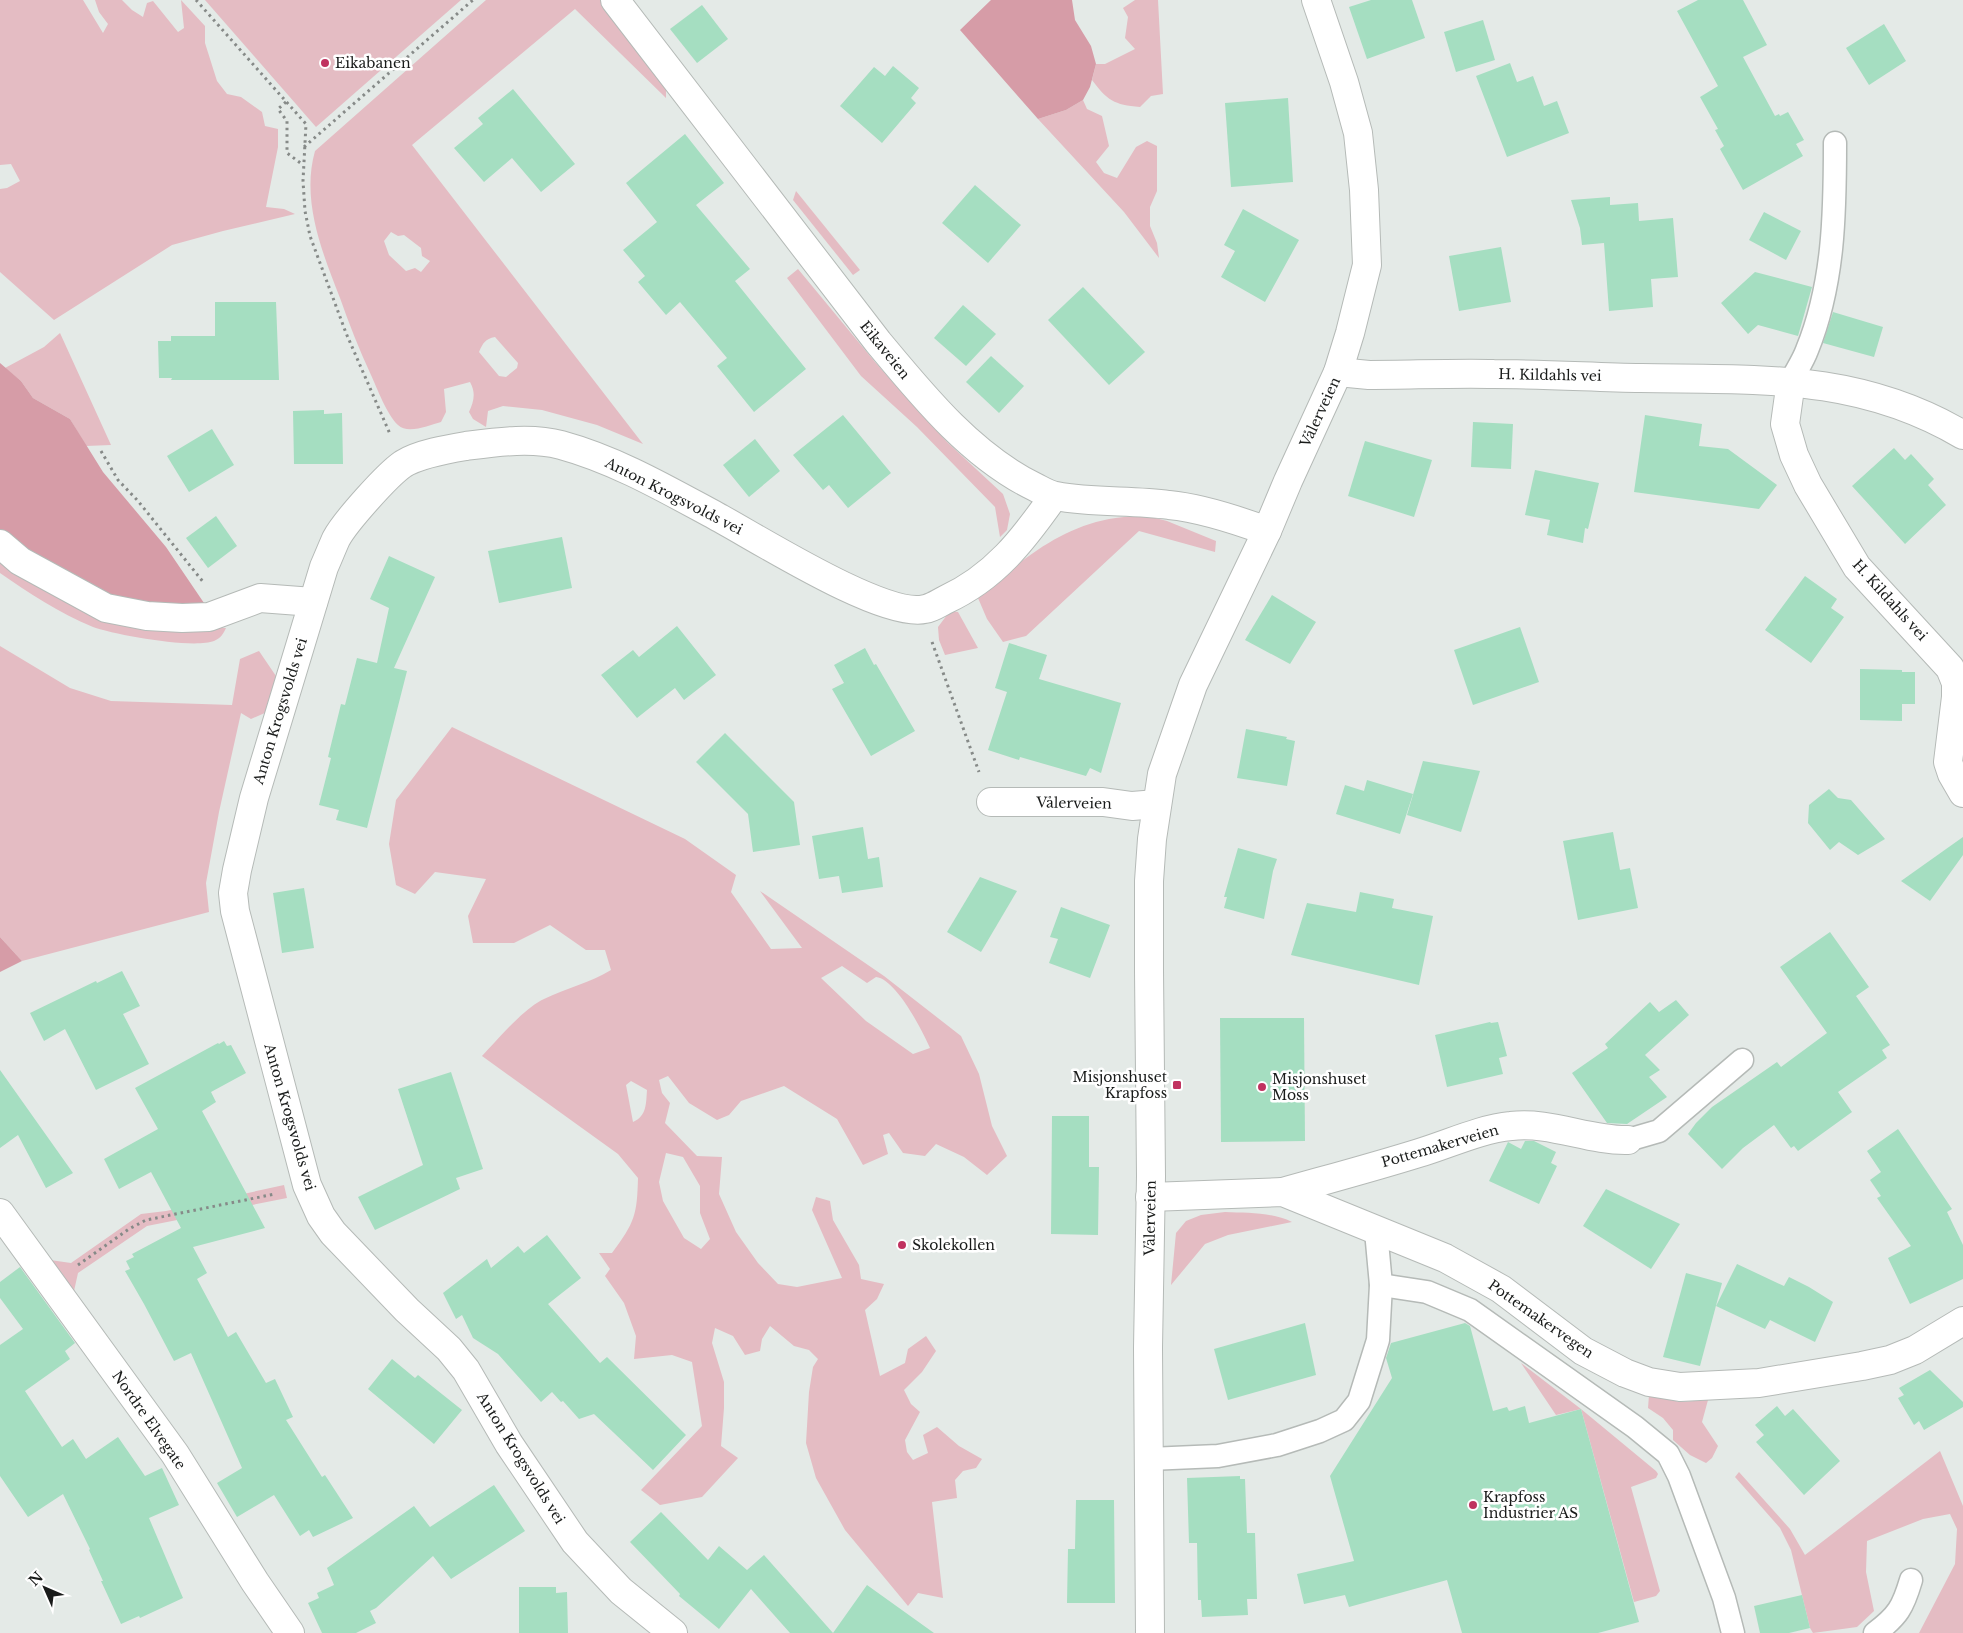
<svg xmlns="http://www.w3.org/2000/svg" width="1963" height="1633" font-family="'Libre Baskerville',serif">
<rect width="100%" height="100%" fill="#e4eae7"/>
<!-- green -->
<g fill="#e4bcc3" fill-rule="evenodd">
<path d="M0,0H83L103,33L108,24L99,12L95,0H122L132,10L143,17L147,3L153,1L178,32L184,28L181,0L205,26V43L217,81L227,94L241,97L262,112L265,126L278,129V147L266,207L284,209L295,214L223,231L172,245L54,320L0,272V189L7,188L20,181L11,164L0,165Z"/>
<path d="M205,0H461L316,127Z"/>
<path d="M486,0H601L666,86V98L575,9L412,145L643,444L597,425L542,410L503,406L488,411L486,427L473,419L469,412C474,401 476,393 470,382L444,389L446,412L441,422C429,425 408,435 398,425C387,415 377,388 371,375C359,349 349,324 340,298C322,252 301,200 315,151ZM391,232L398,236L404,235L421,248L422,256L430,261L421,272L415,268L406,271L389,255L384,241ZM495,337L518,363L517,368L506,377L499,376L479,352C483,343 485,339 495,337Z"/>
<path d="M1135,0H1158L1163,94L1151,96L1140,107C1114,105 1107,100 1092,80L1096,64H1105L1135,49L1125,38L1128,17L1123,8Z"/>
<path d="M1083,100L1087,109L1102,116L1109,146L1096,162L1104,173L1117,178L1136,147L1147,141L1157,146V191L1150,207V226L1157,243L1159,258L1124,212L1038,119L1066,110Z"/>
<path d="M796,191L860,270L853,275L793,200Z"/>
<path d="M798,269L875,362L920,413L948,443L1003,494L1010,514L1007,530L1000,537L995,507L917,427L861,376L787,278Z"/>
<path d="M60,333L111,445L86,446L70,419L33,398L21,381L5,368L44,347Z"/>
<path d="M1144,515L1167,521L1216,541L1215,552L1139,531L1026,636L1003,642L987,619L978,598C1016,564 1057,529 1109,519C1120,517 1132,516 1144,515Z"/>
<path d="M0,557L212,627L226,628C223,634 221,638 214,641C193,649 115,635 93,627C59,613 29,593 0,573Z"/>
<path d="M950,611L958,612L978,648L945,655L939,640L938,627Z"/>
<path d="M0,646L70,688L111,701L232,705L240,659L259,651L276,676L267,712L251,719L241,713L219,812L206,883L209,912L22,961L0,937Z"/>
<path d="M452,727L685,839L736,875L731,892L771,949L802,948L760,891L884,976L961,1036L979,1074L992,1126L1007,1156L987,1175L964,1157L936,1144L925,1156L903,1153L889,1133L883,1135L888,1154L863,1165L837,1119L784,1086L741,1101L729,1115L717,1120L689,1103L668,1076L659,1080L662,1093L670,1103L665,1123L697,1156L722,1157L719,1194L736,1232L758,1263L778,1284L797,1287L842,1278L812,1210L816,1197L830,1201L833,1220L859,1265L861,1279L884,1284L877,1299L865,1310L880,1376L905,1363L908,1349L926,1336L936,1351L922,1372L904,1390L911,1404L920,1412L905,1440L907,1452L913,1460L928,1453L923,1435L937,1427L959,1446L982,1459L976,1468L963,1471L955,1480L957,1498L932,1502L943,1598L918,1593L908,1606L845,1530L816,1478L806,1443L809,1392L813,1367L818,1359L809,1350L794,1346L770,1326L762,1339L760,1351L745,1355L733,1336L715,1328L712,1343L724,1382V1408L721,1446L738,1458L702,1497L660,1505L641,1490L702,1426L692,1362L672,1355L634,1359L636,1336L624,1303L605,1276L610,1269L599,1253H612C635,1222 637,1215 638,1178L618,1154L482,1056C498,1039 523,1009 544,999C566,988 590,983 611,970L605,950H586L550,925L514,943H473L468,916L486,879L435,872L415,894L396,885L389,844L396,800ZM842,966L867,983L876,977C896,979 922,1030 930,1048L913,1054L866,1021L821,978ZM631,1081L647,1090C646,1103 647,1116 633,1122L626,1085ZM666,1153L683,1157L700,1186V1213L710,1239L701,1249L684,1238L663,1201L659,1182Z"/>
<path d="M284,1185L287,1198L147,1226L78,1273L74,1291L50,1260L71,1263L141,1214L166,1211Z"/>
<path d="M1225,1212C1247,1213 1272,1212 1292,1222L1228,1235L1205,1244L1171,1285L1176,1233L1186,1221L1201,1215Z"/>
<path d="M1521,1363L1581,1409L1656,1471L1658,1474L1656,1478L1631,1487L1660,1591L1656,1596L1634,1602L1581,1409L1556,1415Z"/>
<path d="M1649,1395L1680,1402L1708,1400L1702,1422L1718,1446L1712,1458L1706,1463L1690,1455L1673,1440V1430L1663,1418L1648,1408Z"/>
<path d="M1940,1451L1963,1506V1633H1919L1955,1564L1957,1529L1950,1514L1923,1519L1867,1541L1866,1572L1874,1611L1857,1627L1813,1633L1810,1628L1791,1550L1780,1528L1735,1477L1739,1472L1790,1529L1805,1555Z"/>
</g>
<!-- forest -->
<g fill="#d69ca7">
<path d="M991,0H1072L1075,20L1091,46L1096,64L1090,87L1083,100L1066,110L1038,119L960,30Z"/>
<path d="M0,363L21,381L33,398L70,419L103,472L166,547L204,603L152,604L109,600L0,534Z"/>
<path d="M0,937L22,961L0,972Z"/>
</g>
<!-- building -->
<g fill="#a5dec1">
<path d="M1371,0H1412L1425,38L1367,59L1349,7Z"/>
<path d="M1698,0H1743L1767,45L1743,57L1775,116L1779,114L1780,116L1788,112L1804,140L1796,144L1803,156L1743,190L1720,149L1724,146L1715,130L1718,129L1700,97L1718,86L1677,11Z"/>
<path d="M702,5L728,39L697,63L670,29Z"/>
<path d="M1483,20L1495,60L1456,72L1444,32Z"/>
<path d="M1884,24L1906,61L1869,85L1846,48Z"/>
<path d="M1510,63L1517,82L1533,76L1544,106L1557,101L1569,133L1507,157L1476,76Z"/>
<path d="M893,66L919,88L911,98L916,103L882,143L840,106L874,67L885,76Z"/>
<path d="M513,89L575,164L541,192L512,158L484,182L454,148L483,124L478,118Z"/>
<path d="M1288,98L1293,182L1231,187L1225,103Z"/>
<path d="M685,134L724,183L696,205L750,269L735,281L806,369L754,412L717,366L727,358L680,302L666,315L638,282L645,276L623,250L657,222L626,183Z"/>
<path d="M975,185L1021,225L988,263L942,223Z"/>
<path d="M1610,197V205L1638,203L1639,221L1673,218L1678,277L1651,279L1653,307L1609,311L1604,243L1582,245L1580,228L1571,200Z"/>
<path d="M1243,209L1299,240L1265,302L1221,277L1235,251L1224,245Z"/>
<path d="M1764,212L1801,231L1786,260L1749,240Z"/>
<path d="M1501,247L1511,302L1459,311L1449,256Z"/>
<path d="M1755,272L1812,287L1798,336L1758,325L1748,334L1721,303Z"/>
<path d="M1083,287L1145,352L1109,385L1048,320Z"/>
<path d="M215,302H276L279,380H171L172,378H159L158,341H171V336H215Z"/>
<path d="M963,305L996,334L966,366L934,338Z"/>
<path d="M1833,312L1883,327L1874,357L1823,343Z"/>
<path d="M991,356L1024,386L999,413L966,382Z"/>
<path d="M324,410V414L342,413L343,464H294L293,411Z"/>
<path d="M843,415L891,473L848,508L829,485L823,490L793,455Z"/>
<path d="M1645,415L1702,424L1699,446L1728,449L1777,485L1759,509L1634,492Z"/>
<path d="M1473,422L1513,424L1511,469L1471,467Z"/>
<path d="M212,429L234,465L189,492L167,456Z"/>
<path d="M755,439L780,471L749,497L723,465Z"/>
<path d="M1365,441L1432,460L1414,517L1348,496Z"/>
<path d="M1894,448L1905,460L1911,454L1934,479L1928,485L1946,505L1905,544L1852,486Z"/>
<path d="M1535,470L1599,483L1588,529L1585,528L1583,543L1547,535L1550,520L1525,515Z"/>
<path d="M216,516L237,546L208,568L186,538Z"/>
<path d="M562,537L572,588L499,603L488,551Z"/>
<path d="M389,556L435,577L394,668L407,671L367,828L336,820L339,810L319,805L331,758L328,757L341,704L345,705L357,658L377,663L389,608L370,599Z"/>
<path d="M1805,576L1837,599L1831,608L1844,617L1811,663L1765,630Z"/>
<path d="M1272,595L1316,622L1290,664L1245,640Z"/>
<path d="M677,626L716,675L684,700L675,688L637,718L601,675L633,650L639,657Z"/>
<path d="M1520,627L1539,682L1473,705L1454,650Z"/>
<path d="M1009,643L1047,655L1039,679L1121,703L1101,773L1090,768L1086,776L1020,757L1019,760L988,750L1007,692L995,688Z"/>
<path d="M865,648L874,665L876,664L915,731L871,756L832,689L844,683L834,665Z"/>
<path d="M1860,669L1902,670V672H1915V704H1902V721L1860,720Z"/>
<path d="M1246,729L1287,737L1286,739L1295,741L1287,786L1237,778Z"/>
<path d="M725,733L794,802L800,845L753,852L748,814L696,762Z"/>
<path d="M1423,761L1480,771L1461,832L1407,815Z"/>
<path d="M1367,780L1413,794L1400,834L1336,814L1345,785L1364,791Z"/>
<path d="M1829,789L1838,798L1851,800L1885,839L1858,855L1839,842L1830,850L1808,823L1809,805Z"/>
<path d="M863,827L868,859L879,857L883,887L842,893L839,876L819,879L812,836Z"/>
<path d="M1613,832L1620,870L1630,868L1638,908L1578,920L1563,841Z"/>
<path d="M1963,837V855L1930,901L1901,881Z"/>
<path d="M1238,848L1277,859L1273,871L1264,919L1224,908L1227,897H1224Z"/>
<path d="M980,877L1017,891L981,952L947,932Z"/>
<path d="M304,888L314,948L282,953L273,893Z"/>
<path d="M1360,892L1394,899L1392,908L1433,916L1419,985L1291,955L1307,903L1356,912Z"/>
<path d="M1061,907L1110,925L1090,978L1049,963L1058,939L1050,937Z"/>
<path d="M1830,932L1869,987L1856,996L1890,1045L1882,1050L1887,1058L1838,1092L1852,1112L1798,1151L1794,1146L1791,1148L1774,1125L1743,1148L1722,1169L1688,1134L1696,1123L1712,1107L1777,1062L1781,1067L1827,1033L1780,967Z"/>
<path d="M122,971L140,1006L123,1014L149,1064L96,1090L65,1029L44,1041L30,1013L96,981L97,983Z"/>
<path d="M1676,1000L1689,1015L1645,1055L1660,1070L1649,1077L1667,1097L1627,1124L1607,1123L1572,1073L1608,1048L1605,1044L1650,1002L1659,1012Z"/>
<path d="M1220,1018H1304L1305,1141L1221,1142Z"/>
<path d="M1490,1022L1491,1023L1498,1022L1507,1056L1499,1058L1503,1074L1447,1087L1435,1035Z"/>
<path d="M224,1041L227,1046L231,1045L246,1073L211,1092L216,1102L202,1111L265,1228L193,1247L207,1273L197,1279L228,1337L236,1332L266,1383L275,1379L293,1417L286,1420L322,1477L325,1475L353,1518L313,1537L309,1530L300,1536L274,1495L237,1517L217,1483L242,1468L191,1353L174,1361L144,1304L125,1271L130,1269L126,1261L134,1257L132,1254L181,1228L151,1172L119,1189L104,1159L158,1129L135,1088L218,1043L219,1044Z"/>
<path d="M0,1070L73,1173L46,1188L18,1135L0,1148Z"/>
<path d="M451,1072L483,1169L456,1178L460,1189L375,1230L358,1197L423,1165L398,1089Z"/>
<path d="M1052,1116H1089V1167H1099L1098,1235L1051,1234Z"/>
<path d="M1898,1129L1952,1209L1947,1212L1963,1245V1279L1910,1304L1888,1258L1911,1246L1877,1198L1881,1196L1870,1180L1881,1172L1867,1151Z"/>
<path d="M1525,1141H1534L1556,1152L1551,1163L1557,1166L1539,1204L1489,1181L1508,1142L1521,1149Z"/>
<path d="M1606,1189L1680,1224L1651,1269L1583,1226Z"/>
<path d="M547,1235L581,1278L548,1304L600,1363L607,1357L686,1435L653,1470L594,1414L579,1419L563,1401L561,1402L552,1392L541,1402L498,1354L473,1338L462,1315L456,1319L443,1293L487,1259L491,1268L518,1246L524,1253Z"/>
<path d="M1737,1264L1784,1286L1789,1277L1809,1287L1833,1302L1815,1342L1770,1320L1765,1329L1716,1306Z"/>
<path d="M20,1267L75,1343L65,1351L70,1359L25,1391L62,1447L73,1439L86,1459L118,1437L145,1476L162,1468L179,1505L149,1518L183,1598L140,1618L139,1616L121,1624L101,1581H103L89,1550L90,1549L63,1494L28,1517L0,1476V1345L23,1329L0,1298V1282Z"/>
<path d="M1686,1273L1722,1283L1700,1366L1663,1357Z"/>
<path d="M1305,1323L1316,1375L1228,1400L1214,1349Z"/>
<path d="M1465,1323L1470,1326L1493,1411L1507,1407L1509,1411L1525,1406L1529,1423L1581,1409L1639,1622L1598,1633H1462L1447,1580L1349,1607L1345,1595L1304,1604L1297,1574L1354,1561L1330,1476L1392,1378L1386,1358L1391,1343Z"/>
<path d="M392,1359L415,1378L418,1375L462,1410L434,1444L368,1389Z"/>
<path d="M1930,1370L1963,1402V1407L1924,1430L1919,1421L1914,1425L1898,1398L1904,1395L1899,1388Z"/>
<path d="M1777,1406L1785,1416L1793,1409L1840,1461L1804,1495L1756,1442L1764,1435L1755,1425Z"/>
<path d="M1240,1476V1479H1245L1247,1533H1255L1257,1599H1247L1248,1615L1202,1617L1201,1600H1198L1197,1543H1189L1187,1478Z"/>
<path d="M494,1485L525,1531L451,1579L433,1556L376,1608L370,1611L376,1623L356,1633H322L308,1603L319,1598L317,1593L334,1585L327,1568L414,1506L430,1527Z"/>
<path d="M1076,1500H1114L1115,1603H1067L1068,1549H1075Z"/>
<path d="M661,1512L708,1560L719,1546L747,1570L764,1555L833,1633L867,1585L934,1633H790L751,1589L719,1629L679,1596L680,1594L630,1542Z"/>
<path d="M519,1587H556V1593L567,1592L568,1633H519Z"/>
<path d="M1802,1595L1810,1628L1789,1633H1760L1754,1606Z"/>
</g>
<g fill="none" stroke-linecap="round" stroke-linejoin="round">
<!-- lane casing -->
<g stroke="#b5bab7" stroke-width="25">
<g id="lane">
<path d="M1791,381C1796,371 1803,361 1807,350C1834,284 1835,213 1835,143"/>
<path d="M1628,1140L1659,1131L1742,1060"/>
<path d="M1381,1285L1427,1292L1470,1310L1635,1427L1668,1454L1679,1476L1724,1598L1733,1633"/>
<path d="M1149,1459L1218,1456L1277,1445L1320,1431L1344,1420L1359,1401L1378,1340L1381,1285L1376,1231"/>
<path d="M1875,1633C1898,1616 1903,1607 1911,1580"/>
</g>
</g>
<!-- street casing -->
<g stroke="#b5bab7" stroke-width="30">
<g id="street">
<path d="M615,0L878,342C922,395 971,456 1035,487C1041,490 1049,495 1056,496C1092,503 1132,500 1169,505C1201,508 1237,520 1267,531"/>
<path d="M1338,372L1369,375C1410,375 1452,373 1494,374C1543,374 1592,377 1641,378C1757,380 1858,373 1963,435"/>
<path d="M1791,381L1785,424L1794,455L1808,485L1857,567L1950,668L1956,683V697L1948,762L1952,774L1963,793"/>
<path d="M0,544L20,561L106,608L147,616L182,618L209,617L260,598L313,602"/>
<path d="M991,802H1103L1132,806L1157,804"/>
<path d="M1283,1192C1329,1179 1374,1167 1419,1153C1449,1144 1480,1129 1511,1126C1550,1121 1589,1141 1628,1140"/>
<path d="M1150,1197L1283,1192L1445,1258L1501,1289L1583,1351L1625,1373L1649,1382L1680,1387L1759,1383L1862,1366L1890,1360L1915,1350L1963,1321"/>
<path d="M0,1213L175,1454L255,1582L290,1633"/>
<path d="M673,1633L621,1591L575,1542L509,1444L466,1370L449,1349L407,1310L333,1233L321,1216L307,1185L235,911L233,893L237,870L254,798L324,567C328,558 332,548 336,539C345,522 387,475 403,464C419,454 448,449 466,446C497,442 531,437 561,445C616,460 666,489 716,516C757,538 884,619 925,609C932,608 939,603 945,600C995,577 1023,540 1054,496"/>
</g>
</g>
<!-- secondary casing -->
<g stroke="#b5bab7" stroke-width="30">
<path id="secondary" d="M1150,1633L1148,1348L1151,1176L1149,971V881L1152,839L1162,774L1193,685L1267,531L1288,481L1338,372L1350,333L1367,265L1364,190L1358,133L1344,82L1316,0"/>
</g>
<!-- path -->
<g stroke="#868a88" stroke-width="3" stroke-dasharray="2.5 4" stroke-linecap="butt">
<path d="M196,0L306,124L303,181L305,211L310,236L346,333L390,434"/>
<path d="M286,102L278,109L287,121V153L303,165"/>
<path d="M304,147L473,0"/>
<path d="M101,451L118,480L138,501L204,583"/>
<path d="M932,642L979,772"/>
<path d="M78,1265L129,1229L146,1220L275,1194"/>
</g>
<!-- lane -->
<use href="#lane" stroke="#fff" stroke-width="22"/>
<!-- street -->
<use href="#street" stroke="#fff" stroke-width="28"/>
<!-- secondary -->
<use href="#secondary" stroke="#fff" stroke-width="28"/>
</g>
<!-- markers -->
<g fill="#c0325f" stroke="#fff" stroke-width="2">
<circle cx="325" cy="63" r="5"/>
<rect x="1172" y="1080" width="10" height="10" rx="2.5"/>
<circle cx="1262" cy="1087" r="5"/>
<circle cx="902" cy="1245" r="5"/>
<circle cx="1473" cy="1505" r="5"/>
</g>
<g text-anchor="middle" stroke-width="5" stroke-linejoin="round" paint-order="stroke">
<!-- poi labels -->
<g font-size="14" fill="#191b1a" stroke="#fff" text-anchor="start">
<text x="335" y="68">Eikabanen</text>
<text x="1167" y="1082" text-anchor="end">Misjonshuset<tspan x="1167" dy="16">Krapfoss</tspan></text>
<text x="1272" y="1084">Misjonshuset<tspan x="1272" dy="16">Moss</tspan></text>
<text x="912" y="1250">Skolekollen</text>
<text x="1483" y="1502">Krapfoss<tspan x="1483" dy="16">Industrier AS</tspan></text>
</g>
<!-- street labels -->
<g font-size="14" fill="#191b1a" stroke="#fff">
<text transform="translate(885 350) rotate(51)" y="5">Eikaveien</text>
<text transform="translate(1550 375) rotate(1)" y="5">H. Kildahls vei</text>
<text transform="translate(1320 412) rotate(-65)" y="5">Vålerveien</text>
<text transform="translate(674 496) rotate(27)" y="5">Anton Krogsvolds vei</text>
<text transform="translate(1890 600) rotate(48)" y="5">H. Kildahls vei</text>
<text transform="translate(280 711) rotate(-73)" y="5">Anton Krogsvolds vei</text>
<text transform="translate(1074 803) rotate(1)" y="5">Vålerveien</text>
<text transform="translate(290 1117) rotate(74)" y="5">Anton Krogsvolds vei</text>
<text transform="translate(1440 1146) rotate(-16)" y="5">Pottemakerveien</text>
<text transform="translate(1150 1218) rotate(-89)" y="5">Vålerveien</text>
<text transform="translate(1541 1319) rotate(35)" y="5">Pottemakervegen</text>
<text transform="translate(149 1420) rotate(55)" y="5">Nordre Elvegate</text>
<text transform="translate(521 1458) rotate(58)" y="5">Anton Krogsvolds vei</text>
</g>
</g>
<!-- north arrow -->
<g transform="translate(45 1588) rotate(315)" stroke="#ffffff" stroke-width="4" paint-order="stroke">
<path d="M0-4L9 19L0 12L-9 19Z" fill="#191b1a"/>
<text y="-8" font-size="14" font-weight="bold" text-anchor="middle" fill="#191b1a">N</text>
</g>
</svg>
